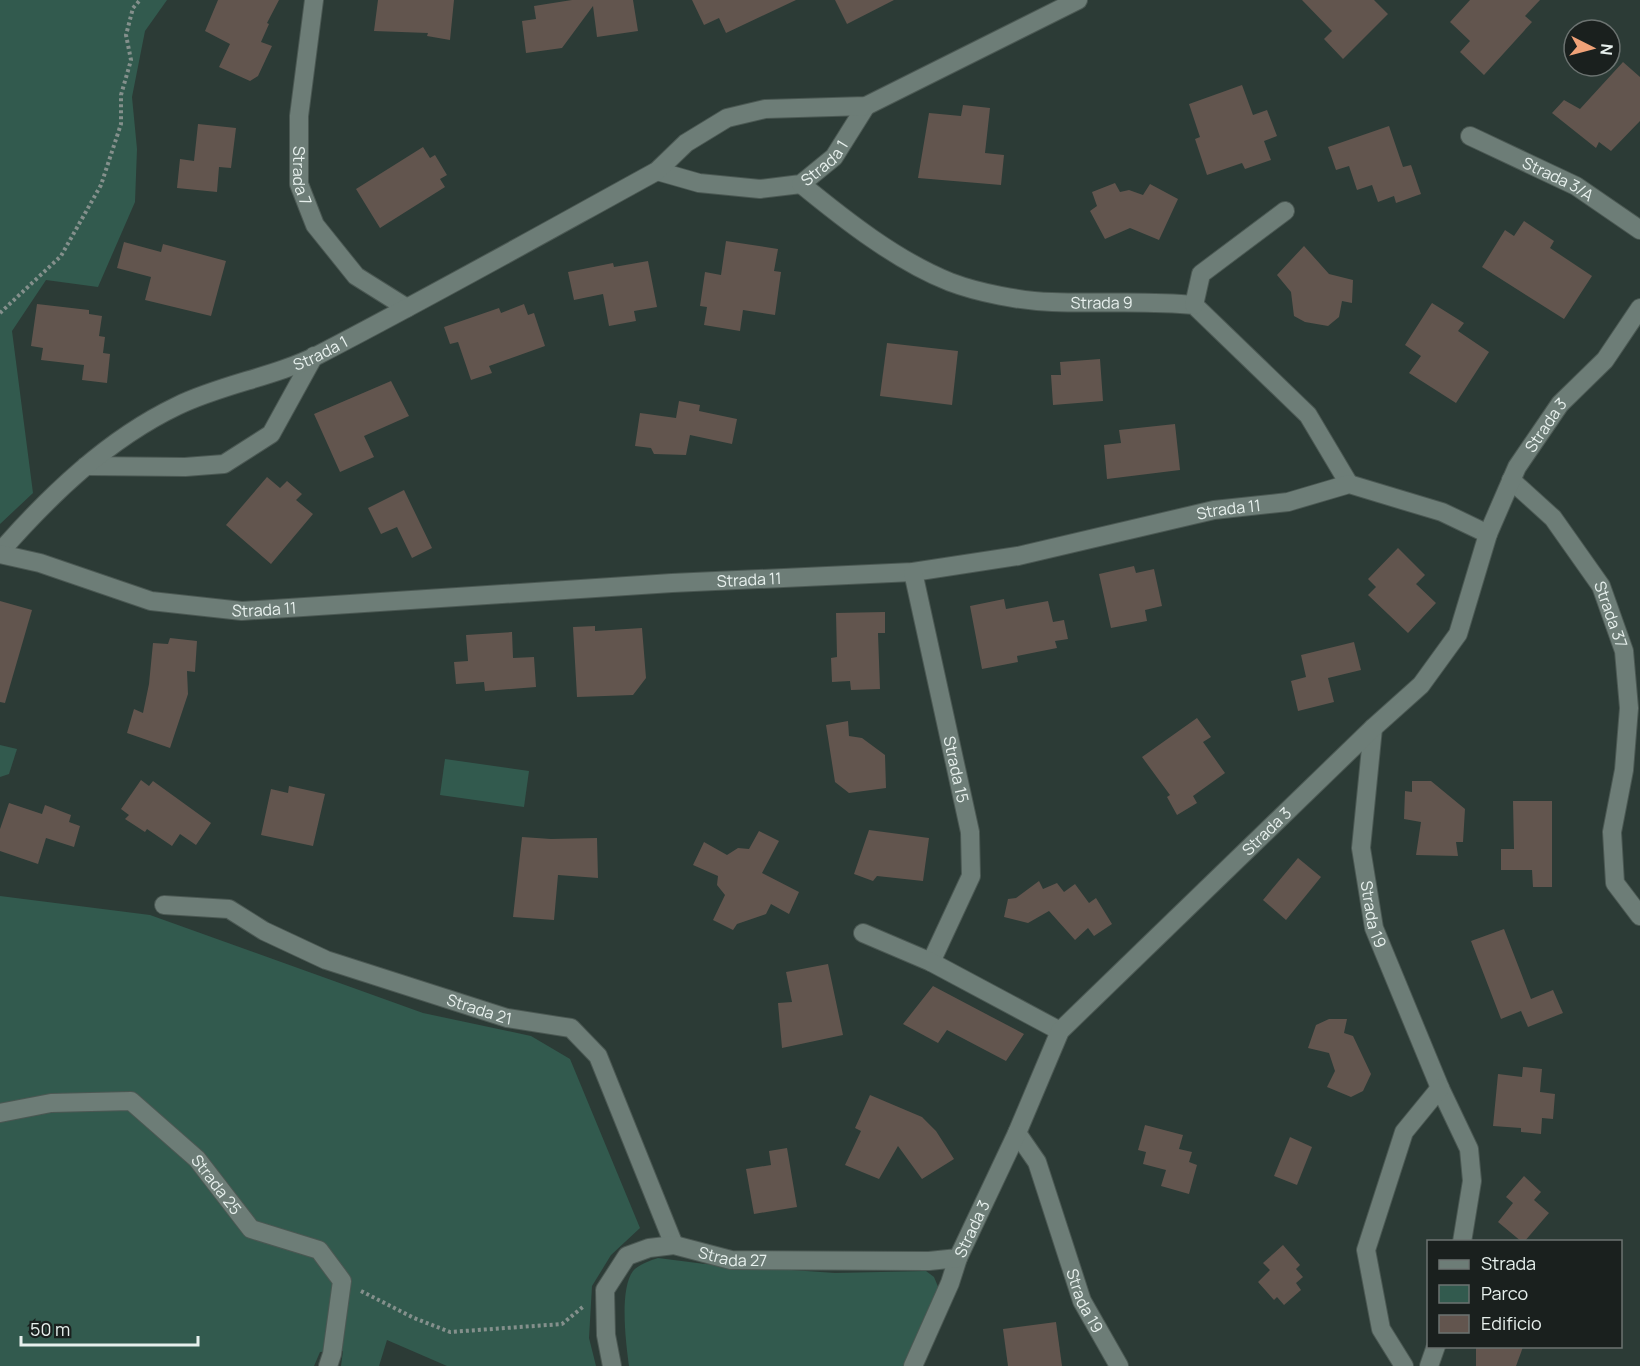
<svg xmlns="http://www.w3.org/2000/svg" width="1640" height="1366" font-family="Manrope,sans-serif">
<rect width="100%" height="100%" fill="#2c3b36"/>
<!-- green -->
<g fill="#325a4e">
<path d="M0,0H167L145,31L132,97L137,149L135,202L98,287L46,280L12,331L33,493L0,524Z"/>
<path d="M0,745L17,749L9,774L0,777Z"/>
<path d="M445,759L529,771L524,807L440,795Z"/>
<path d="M0,896L150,915L423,1013L531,1036L570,1059L640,1228L611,1255L592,1286L589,1338L596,1366H447L387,1340L379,1366H341L343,1351L320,1352L314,1366H0Z"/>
<path d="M658,1258L705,1264L835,1273L926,1271L934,1277L939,1289L905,1366H629C626,1343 619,1290 633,1271C638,1265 651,1260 658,1258Z"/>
</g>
<!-- building -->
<g fill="#62554e">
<path d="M218,0H279L267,23L269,24L261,42L272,46L258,76L250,81L219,67L230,44L205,31Z"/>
<path d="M378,0H454L450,40L427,36L428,33L374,31Z"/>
<path d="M572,0H633L638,31L597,37L593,6L562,48L526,53L522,21L536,19L534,6Z"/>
<path d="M692,0H796L726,33L719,18L704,25Z"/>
<path d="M835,0H894L847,24Z"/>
<path d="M1302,0H1374L1388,14L1343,59L1324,39L1332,31Z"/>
<path d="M1470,0H1540L1525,16L1532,22L1484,75L1460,52L1470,41L1450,22Z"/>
<path d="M1623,62L1640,77V121L1611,151L1599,142L1596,148L1552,113L1564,100L1580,109Z"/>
<path d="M1242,85L1253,115L1267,110L1277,136L1264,141L1271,160L1245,169L1242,163L1207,175L1195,139L1200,137L1189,104Z"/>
<path d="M963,105L990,108L985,153L1004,155L1001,185L918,178L929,113L961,116Z"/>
<path d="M198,124L236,128L231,168L219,167L217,192L177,188L180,159L194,161Z"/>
<path d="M1389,126L1403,167L1411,165L1421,194L1396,203L1394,196L1378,202L1372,185L1357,190L1349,166L1336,170L1328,147Z"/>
<path d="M423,147L430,158L435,155L447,175L440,179L445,187L380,228L356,189Z"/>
<path d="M1115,183L1120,192L1129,190L1143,195L1150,184L1178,199L1159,240L1130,228L1105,239L1090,211L1097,206L1092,192Z"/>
<path d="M1524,221L1554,241L1550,248L1592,276L1564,319L1482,267L1505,230L1514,236Z"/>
<path d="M726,241L778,249L774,271L781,272L775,315L743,310L740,331L704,325L707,307L700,306L705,272L721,275Z"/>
<path d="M124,242L161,252L163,244L226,261L211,316L145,300L151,277L117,268Z"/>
<path d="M1304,246L1329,274L1353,280L1352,303L1342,301L1339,317L1328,326L1305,322L1294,316L1291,292L1277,275Z"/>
<path d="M648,261L657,307L634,311L636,321L609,326L603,294L574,300L568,272L613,263L614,267Z"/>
<path d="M1432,303L1464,323L1458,331L1489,352L1456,403L1409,373L1421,356L1405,345Z"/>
<path d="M37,304L89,310V314L102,316L99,336L105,337L103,353L110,354L107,383L82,380L84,365L41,360L43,348L31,346Z"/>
<path d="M524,304L528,315L534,313L545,346L489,366L492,373L471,380L458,342L450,344L444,327L499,308L501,313Z"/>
<path d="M887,343L958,351L952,405L880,396Z"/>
<path d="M1100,359L1103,401L1053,405L1051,375H1061L1060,362Z"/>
<path d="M391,381L409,416L364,436L374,457L340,472L314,414Z"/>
<path d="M679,401L700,405L699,411L737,419L732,444L690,435L686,455L654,454L651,448L635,446L640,413L676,418Z"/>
<path d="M1175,424L1180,470L1107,479L1104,445L1121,443L1119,430Z"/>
<path d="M267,477L280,488L287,481L302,494L296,500L313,514L271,564L226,525Z"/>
<path d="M404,490L432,548L412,558L397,527L381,534L368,508Z"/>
<path d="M1398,548L1425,575L1416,584L1436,603L1408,633L1368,595L1376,587L1368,579Z"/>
<path d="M1134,566L1136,573L1154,569L1162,606L1145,610L1147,621L1111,628L1099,574Z"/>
<path d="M1004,599L1006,609L1048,601L1053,622L1064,620L1068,639L1055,641L1057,648L1017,656L1018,662L982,669L970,606Z"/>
<path d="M0,601L32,610L5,703L0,702Z"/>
<path d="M885,612V633H878L880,689L851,690L850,681L832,682L831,658L837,657L836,613Z"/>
<path d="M595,626V631L642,628L646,678L633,695L577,697L573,627Z"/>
<path d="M512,632L513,658L534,657L536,687L485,691L484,682L456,684L454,662L468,661L466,635Z"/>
<path d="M170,638L197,641L195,672L187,671L188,694L170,748L127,733L134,709L143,713L149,684L153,643L168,644Z"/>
<path d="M1354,642L1361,670L1328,678L1334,702L1298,711L1291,681L1306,677L1301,655Z"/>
<path d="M1197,718L1211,737L1203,742L1225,773L1193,796L1197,803L1177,815L1167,797L1170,795L1142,757Z"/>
<path d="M848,721L849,736L862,738L885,755L886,788L849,793L835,782L826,725Z"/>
<path d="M141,780L149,786L153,781L211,823L196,845L180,834L172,846L147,829L145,832L125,819L129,815L121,809Z"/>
<path d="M1412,781H1431L1465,809L1463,842H1456L1458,856L1416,855L1421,822L1404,819L1405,791L1412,792Z"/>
<path d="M289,786L325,794L313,846L261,835L271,789L288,793Z"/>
<path d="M1513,801H1552V887H1533L1532,870H1501V849H1514Z"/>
<path d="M9,803L42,814L45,805L71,815L69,822L80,826L74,847L46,838L38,864L0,851V829Z"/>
<path d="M869,830L929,838L923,881L877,876L873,881L854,874Z"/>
<path d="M759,831L779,841L762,873L799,892L789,914L771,904L766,914L737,924L733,930L713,920L725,895L717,885L718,876L693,865L704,842L727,855L738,848L749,849Z"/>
<path d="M522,837L551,839L597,838L598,878L558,875L554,920L513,917Z"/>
<path d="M1298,858L1321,877L1286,920L1263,900Z"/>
<path d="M1039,881L1043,889L1057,883L1064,892L1075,884L1089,903L1096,898L1112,924L1094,936L1088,928L1075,940L1049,911L1028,923L1004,917L1008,899L1016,898Z"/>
<path d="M1504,929L1531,999L1553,990L1563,1013L1528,1027L1521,1011L1501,1019L1471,941Z"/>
<path d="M828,964L843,1035L782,1048L778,1003L792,1002L786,972Z"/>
<path d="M933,986L1024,1034L1006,1061L947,1030L938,1043L903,1024Z"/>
<path d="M1329,1019H1347L1344,1033L1353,1036L1371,1074L1363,1091L1351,1097L1327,1087L1335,1071L1329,1053L1308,1048L1316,1025Z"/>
<path d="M1523,1067L1542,1069L1540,1092L1555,1094L1553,1119L1542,1118L1541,1134L1521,1132V1128L1493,1126L1498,1074L1522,1077Z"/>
<path d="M870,1095L922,1117L936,1131L954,1159L922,1179L898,1146L879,1179L845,1165L861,1131L855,1128Z"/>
<path d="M1145,1125L1183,1135L1179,1149L1192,1152L1189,1162L1197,1165L1189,1194L1161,1186L1166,1170L1143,1164L1146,1152L1138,1150Z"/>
<path d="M1290,1137L1312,1147L1297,1185L1274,1176Z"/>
<path d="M787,1148L797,1207L754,1214L746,1169L771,1165L769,1151Z"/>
<path d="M1524,1176L1541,1192L1534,1200L1549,1213L1524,1242H1522L1498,1222L1513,1203L1506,1197Z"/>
<path d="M1283,1245L1300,1265L1296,1269L1303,1277L1296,1283L1301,1290L1284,1305L1277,1297L1274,1300L1258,1282L1270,1270L1263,1263Z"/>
<path d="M1056,1322L1062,1366H1008L1003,1329Z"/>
<path d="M1476,1347H1523L1516,1366H1476Z"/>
</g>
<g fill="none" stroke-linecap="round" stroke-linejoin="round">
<!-- minor casing -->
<g stroke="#4b5853" stroke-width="20">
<g id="minor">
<path id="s1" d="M314,0L299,116V184L315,225L356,276L407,308"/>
<path id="s2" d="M1470,136L1576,186L1640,230"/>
<path id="s3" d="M657,171L699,183L760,189L801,184L834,157L866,106"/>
<path id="s4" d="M801,184C845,220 897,261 950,282C979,293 1021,301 1052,302C1100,304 1147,300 1194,305L1308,415L1349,484"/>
<path d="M1194,305L1201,274L1285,211"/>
<path d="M86,466L185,467L224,464L271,434L314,356"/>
<path id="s5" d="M1511,480L1553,518L1601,586L1624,651L1629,708L1624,770L1612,832L1615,883L1640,916"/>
<path id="s6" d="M0,552C50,495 108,439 177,406C222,384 274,377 318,355C432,296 544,233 657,171L686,143L727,118L765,109L866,106L1078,0"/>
<path id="s7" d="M0,554L40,563L151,601L242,611L672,583L913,572L1018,556L1214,510L1288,502L1349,484L1442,512L1488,534"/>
<path id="s8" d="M913,572L970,832L971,876L931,962"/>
<path id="s9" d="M1373,728L1361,848L1374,928L1440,1088L1469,1149L1472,1181L1462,1242"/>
<path id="s10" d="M164,905L229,909L264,931L326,960L507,1018L571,1028L598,1056L674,1245"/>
<path d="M863,933L931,962L1060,1031"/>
<path id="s11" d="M0,1113L51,1103L131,1101L197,1159L251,1229L319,1250L342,1281L332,1354L328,1366"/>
<path id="s12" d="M1017,1133L1037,1162L1082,1301L1119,1366"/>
<path d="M913,1366L950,1283L958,1258"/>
<path d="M1404,1366L1381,1329L1366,1250L1404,1132L1440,1088"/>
<path d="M1429,1366L1436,1346"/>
</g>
</g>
<!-- tertiary casing -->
<g stroke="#4b5853" stroke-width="20">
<g id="tertiary">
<path id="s13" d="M612,1366L606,1335L605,1290L627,1256L649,1248L674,1245L731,1260L929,1261L958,1258L1017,1133L1060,1031L1373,728L1421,685L1458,634L1488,534L1517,467L1560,404L1605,360L1640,308"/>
</g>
</g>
<!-- path -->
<g stroke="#84908c" stroke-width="4" stroke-dasharray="3 3" stroke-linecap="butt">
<path d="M0,313L61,256L101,185L121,124V95L131,60L126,35L133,8L140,0"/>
<path d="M361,1291L414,1318L450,1332L562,1324L584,1306"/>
</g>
<!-- minor -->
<use href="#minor" stroke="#6d7d77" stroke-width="18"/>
<!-- tertiary -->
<use href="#tertiary" stroke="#6d7d77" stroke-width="18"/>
</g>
<g text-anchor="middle" stroke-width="6" stroke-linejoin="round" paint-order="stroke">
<!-- street labels -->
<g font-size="16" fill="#e7f0ed" stroke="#1a201e">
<text dy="6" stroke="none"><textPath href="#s3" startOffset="178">Strada 1</textPath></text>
<text dy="6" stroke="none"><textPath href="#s1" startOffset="177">Strada 7</textPath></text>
<text dy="6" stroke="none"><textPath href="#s2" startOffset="98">Strada 3/A</textPath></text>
<text dy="6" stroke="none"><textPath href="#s4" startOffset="333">Strada 9</textPath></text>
<text dy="6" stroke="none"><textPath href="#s6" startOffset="384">Strada 1</textPath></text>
<text dy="6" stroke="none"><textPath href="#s13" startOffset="1492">Strada 3</textPath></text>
<text dy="6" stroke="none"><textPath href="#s7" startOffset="1244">Strada 11</textPath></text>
<text dy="6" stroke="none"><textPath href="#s7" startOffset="758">Strada 11</textPath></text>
<text dy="6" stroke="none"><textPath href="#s7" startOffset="272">Strada 11</textPath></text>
<text dy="6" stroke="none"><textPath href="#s5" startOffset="170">Strada 37</textPath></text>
<text dy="6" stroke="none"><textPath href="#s8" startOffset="202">Strada 15</textPath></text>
<text dy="6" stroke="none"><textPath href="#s13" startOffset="988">Strada 3</textPath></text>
<text dy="6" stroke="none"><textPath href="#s9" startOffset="188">Strada 19</textPath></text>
<text dy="6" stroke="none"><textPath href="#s10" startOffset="336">Strada 21</textPath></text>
<text dy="6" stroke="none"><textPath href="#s11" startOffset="252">Strada 25</textPath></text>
<text dy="6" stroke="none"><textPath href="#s13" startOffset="484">Strada 3</textPath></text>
<text dy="6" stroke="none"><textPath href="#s13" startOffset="226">Strada 27</textPath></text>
<text dy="6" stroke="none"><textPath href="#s12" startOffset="182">Strada 19</textPath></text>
</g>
</g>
<!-- legend -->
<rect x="1427" y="1240" width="195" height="108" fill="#1a201e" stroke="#6c7371" stroke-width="1.5"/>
<rect x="1439" y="1260" width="30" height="9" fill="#6d7d77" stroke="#6c7371" stroke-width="1.5"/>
<text x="1481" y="1270" font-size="18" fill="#e7f0ed">Strada</text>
<rect x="1439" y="1285" width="30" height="18" fill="#325a4e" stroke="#6c7371" stroke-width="1.5"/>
<text x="1481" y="1300" font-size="18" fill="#e7f0ed">Parco</text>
<rect x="1439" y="1315" width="30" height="18" fill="#62554e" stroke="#6c7371" stroke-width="1.5"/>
<text x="1481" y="1330" font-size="18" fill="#e7f0ed">Edificio</text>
<!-- north arrow -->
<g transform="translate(1592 48) rotate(96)"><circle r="28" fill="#1a201e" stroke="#6c7371" stroke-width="1.5"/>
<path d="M0-4.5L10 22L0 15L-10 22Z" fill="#f0a278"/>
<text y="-9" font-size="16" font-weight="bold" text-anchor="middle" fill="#e7f0ed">N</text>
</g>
<!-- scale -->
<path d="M21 1336v9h177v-9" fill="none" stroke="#e7f0ed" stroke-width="3"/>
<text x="30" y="1336" font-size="18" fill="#e7f0ed" stroke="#1a201e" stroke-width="4.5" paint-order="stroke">50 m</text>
</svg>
